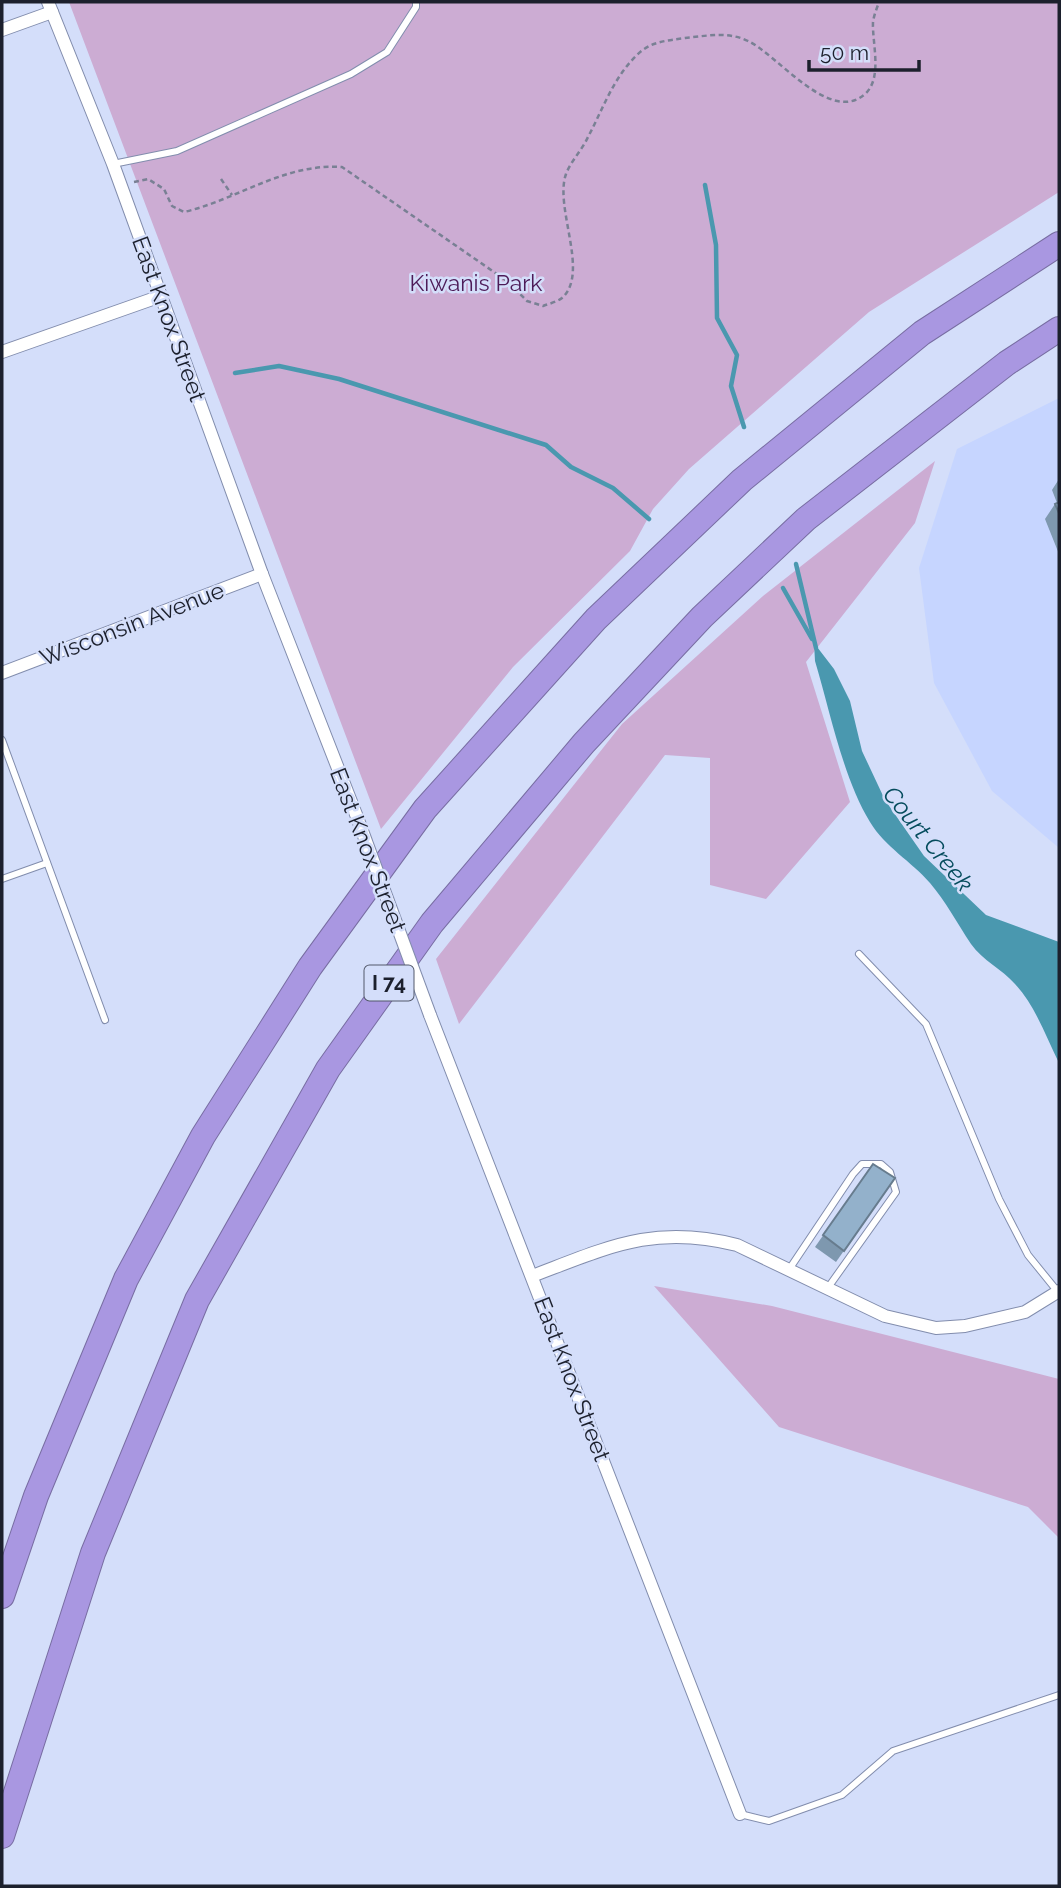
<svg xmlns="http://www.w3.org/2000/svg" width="1061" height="1888" font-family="Raleway,sans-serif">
<rect width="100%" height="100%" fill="#d4defa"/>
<!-- built -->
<path fill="#c6d5ff" d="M1059,398V848L992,791L934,683L919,568L957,449Z"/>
<!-- green -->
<g fill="#ccacd3">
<path d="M69,2H1059V192L869,312L689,469L653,509L630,551L513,667L381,829Z"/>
<path d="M935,461L915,523L806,662L850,802L766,899L710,885V758L665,755L459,1024L436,959L622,724L763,596Z"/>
<path d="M654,1286L772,1306L1059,1379V1538L1028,1507L779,1427Z"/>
</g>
<!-- water -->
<path fill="#4a98af" d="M814,643L834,669L850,701L862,751L885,800L924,856L986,915L1059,942V1063C1046,1037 1035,1005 1015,984C1002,969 983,961 971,944C957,923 946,902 930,883C911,861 885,847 870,822C843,778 830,711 815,661Z"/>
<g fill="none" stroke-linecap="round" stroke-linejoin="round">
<!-- stream -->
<g stroke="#4a98af" stroke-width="4.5">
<path d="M705,185L716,245L717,318L737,355L731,386L744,427"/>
<path d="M235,373L279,366L339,379L546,445L571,467L613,488L649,519"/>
<path d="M796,564L816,648"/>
<path d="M783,588L812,639"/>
</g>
<!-- service casing -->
<g stroke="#828dad" stroke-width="8">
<g id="service">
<path d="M113,164L177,151L351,74L387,52L416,7V2"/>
<path d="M2,740L105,1020"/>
<path d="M2,879L47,863"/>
<path d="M859,954L926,1024L999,1199L1028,1255L1058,1292"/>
<path d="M790,1268L853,1174L862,1164H881L890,1172L896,1192L827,1289"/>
<path d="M740,1814L769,1821L842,1795L893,1751L1059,1695"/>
</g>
</g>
<!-- minor casing -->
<g stroke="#828dad" stroke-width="14">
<g id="minor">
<path d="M48,2L113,164L262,574L357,817"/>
<path d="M2,30L52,12"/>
<path d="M2,352L161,296"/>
<path d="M2,673L262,574"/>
<path d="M430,1015L740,1814"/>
<path d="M532,1276C609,1247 654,1224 737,1245L885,1316L936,1328L965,1326L1025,1312L1059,1291"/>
</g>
</g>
<!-- motorway casing -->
<g stroke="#786da2" stroke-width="26">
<g id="motorway">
<path d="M2,1596L36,1496L126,1279L203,1136L310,967L425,809L596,619L742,480L922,333L1059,244"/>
<path d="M2,1836L93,1553L197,1300L328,1069L432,923L584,743L702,617L806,519L1007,363L1059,329"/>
</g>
</g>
<!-- path -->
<g stroke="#798094" stroke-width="2.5" stroke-dasharray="5 3.5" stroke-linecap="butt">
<path d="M221,179L232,195"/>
<path d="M134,182L148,179L164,189L172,206L184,212C239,199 284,163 342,167L507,281L527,301L543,306C548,304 557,302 562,298C590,273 554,208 566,174C571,161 582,150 588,137C603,109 613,78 637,55C651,41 666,41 685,38C706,36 728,31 748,41C778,55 830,125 865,94C883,78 872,43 873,22C874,15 877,8 879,2"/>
</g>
<!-- service -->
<use href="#service" stroke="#fff" stroke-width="6"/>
<!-- minor -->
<use href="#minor" stroke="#fff" stroke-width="12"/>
<!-- motorway -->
<use href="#motorway" stroke="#a997e1" stroke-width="24"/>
<!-- minor-bridge casing -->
<g stroke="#828dad" stroke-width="14" stroke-linecap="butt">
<path id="minor-bridge" d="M357,817L430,1015"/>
</g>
<!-- minor-bridge -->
<use href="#minor-bridge" stroke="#fff" stroke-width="12"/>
</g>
<!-- wall -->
<g fill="#7e98af">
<path d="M1059,479V554L1045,519L1055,504L1057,503L1052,490Z"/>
<path d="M873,1164L895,1178L836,1262L815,1247Z"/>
</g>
<!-- building -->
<g fill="#93b1cb" stroke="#677c8e" stroke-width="2">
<path d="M1059,502V513L1055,504Z"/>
<path d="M873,1164L895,1178L844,1251L823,1235Z"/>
</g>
<g text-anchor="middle" stroke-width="5" stroke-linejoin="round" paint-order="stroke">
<!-- shield labels -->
<rect fill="#d4defa" stroke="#53596a" stroke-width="2" x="364.5" y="965.5" width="49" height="35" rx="5"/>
<g font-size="21" font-weight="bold" fill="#1c202d">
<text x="389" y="990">I 74</text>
</g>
<!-- park labels -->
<g font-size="23" fill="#4d1b58" stroke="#d4defa">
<text x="476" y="291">Kiwanis Park</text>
</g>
<!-- street labels -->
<g font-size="23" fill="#1c202d" stroke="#d4defa">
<text transform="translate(169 319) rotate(70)" y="8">East Knox Street</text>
<text transform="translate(132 624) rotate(-21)" y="8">Wisconsin Avenue</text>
<text transform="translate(368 850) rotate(69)" y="8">East Knox Street</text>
<text transform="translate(572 1379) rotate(69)" y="8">East Knox Street</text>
</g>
<!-- water labels -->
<g font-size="24" font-style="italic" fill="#054c5d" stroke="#d4defa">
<text transform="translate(928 839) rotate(51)" y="8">Court Creek</text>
</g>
</g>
<!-- border -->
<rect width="1061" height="1888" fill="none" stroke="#1c202d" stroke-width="7"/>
<!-- scale -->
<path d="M809 60v10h110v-10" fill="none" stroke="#1c202d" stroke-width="3.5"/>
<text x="820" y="60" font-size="21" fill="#1c202d" stroke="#d4defa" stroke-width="5" paint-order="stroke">50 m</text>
</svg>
